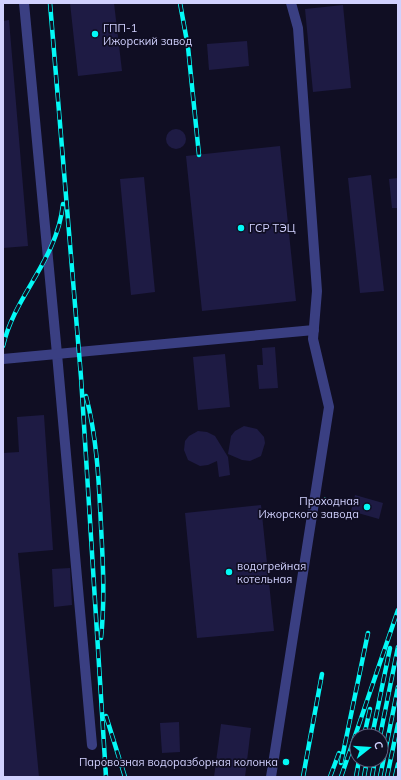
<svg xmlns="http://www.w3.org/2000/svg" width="401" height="780" font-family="Mulish,sans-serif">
<rect width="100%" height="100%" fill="#100e23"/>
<!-- building -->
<g fill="#1e1b44">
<path d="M70,3H114L122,71L78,76Z"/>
<path d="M343,5L351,88L313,92L305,9Z"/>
<path d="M9,20L28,246L3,248V21Z"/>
<path d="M247,41L249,66L209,70L207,44Z"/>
<circle cx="176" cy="139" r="10"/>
<path d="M280,146L296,301L202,311L186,156Z"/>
<path d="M371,175L384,291L360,293L348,178Z"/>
<path d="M144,177L155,292L131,295L120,179Z"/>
<path d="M398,178V208H392L389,179Z"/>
<path d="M275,347L278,388L259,389L257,365H263L262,348Z"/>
<path d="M225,354L230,407L198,410L193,357Z"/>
<path d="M44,415L53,550L18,553L39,777H3V453L19,452L17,417Z"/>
<path d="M244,426L257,429L264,437L265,443L261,456L250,461L242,460L228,454L231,436L235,431Z"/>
<path d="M198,431L207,432L215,436L228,457L230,475L219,477L217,461L208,465L200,466L188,460L184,450L185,441L189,436Z"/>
<path d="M355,495L383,503L379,519L351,511Z"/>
<path d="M261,505L274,631L197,638L185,513Z"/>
<path d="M70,568L72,605L54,607L52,569Z"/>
<path d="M179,722L180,752L162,753L160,723Z"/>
<path d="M221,724L251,728L245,777H214Z"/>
</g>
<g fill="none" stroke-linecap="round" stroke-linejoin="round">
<!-- path -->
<path stroke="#30b49d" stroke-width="2" stroke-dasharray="2 3" stroke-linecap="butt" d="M324,498L353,503"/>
<!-- minor -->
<g stroke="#3a3f82" stroke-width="10">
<path d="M24,3L57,354L92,745"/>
<path d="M3,359L314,330"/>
<path d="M271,777L329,407L313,339L317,291L298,28L291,3"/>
</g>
<!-- rail casing -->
<g stroke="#03f9f6" stroke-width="4.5">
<g id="rail">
<path d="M50,3L81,377L106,777"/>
<path d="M180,3L188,47L199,155"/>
<path d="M3,346C15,294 57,261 63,204"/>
<path d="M86,396C97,438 99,482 101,526C103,563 105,600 101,638"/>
<path d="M106,716L125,777"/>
<path d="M364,736L370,709"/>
<path d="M372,736L390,648"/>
<path d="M380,736L398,647"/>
<path d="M341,763L368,633"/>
<path d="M303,777L322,674"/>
<path d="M330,777L339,753"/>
<path d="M341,777L398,610"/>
<path d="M356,777L359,760"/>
<path d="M364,777L367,760"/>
<path d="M372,777L375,760"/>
<path d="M380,777L398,687"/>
<path d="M387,777L398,724"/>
<path d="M395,777L398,764"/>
</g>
</g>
<!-- rail -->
<use href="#rail" stroke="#100e23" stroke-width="3" stroke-dasharray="9" stroke-linecap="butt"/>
</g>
<!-- markers -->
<g fill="#03f9f6" stroke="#100e23" stroke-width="1.5">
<circle cx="95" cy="34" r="4"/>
<circle cx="241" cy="228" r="4"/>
<circle cx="367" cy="507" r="4"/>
<circle cx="229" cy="572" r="4"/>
<circle cx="286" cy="762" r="4"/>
</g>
<g text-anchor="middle" stroke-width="3.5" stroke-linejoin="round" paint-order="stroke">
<!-- poi labels -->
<g font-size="11" fill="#d1d1fe" stroke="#100e23" text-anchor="start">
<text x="103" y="32">ГПП-1<tspan x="103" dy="13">Ижорский завод</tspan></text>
<text x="249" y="232">ГСР ТЭЦ</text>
<text x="359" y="505" text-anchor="end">Проходная<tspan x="359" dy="13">Ижорского завода</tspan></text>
<text x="237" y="570">водогрейная<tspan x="237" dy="13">котельная</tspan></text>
<text x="278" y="766" text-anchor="end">Паровозная водоразборная колонка</text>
</g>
</g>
<!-- border -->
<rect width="401" height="780" fill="none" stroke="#d1d1fe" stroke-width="8"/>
<!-- north arrow -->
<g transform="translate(369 748) rotate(73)"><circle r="19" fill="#100e23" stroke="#5d5c7b"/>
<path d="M0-3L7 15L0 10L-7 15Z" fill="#03f9f6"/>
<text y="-6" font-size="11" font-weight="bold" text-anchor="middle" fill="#d1d1fe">С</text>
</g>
</svg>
